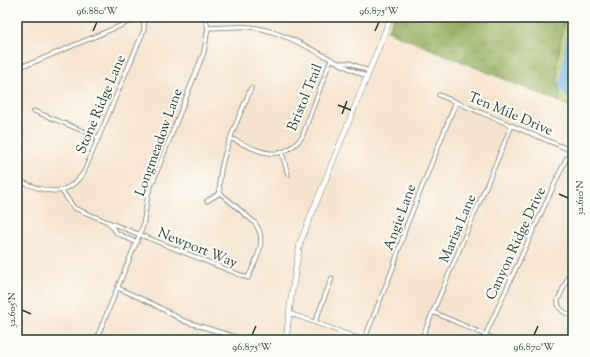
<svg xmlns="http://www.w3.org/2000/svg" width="590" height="357" font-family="'Sorts Mill Goudy',serif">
<defs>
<pattern id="grass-tufts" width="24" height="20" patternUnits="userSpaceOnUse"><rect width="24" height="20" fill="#c0cc6e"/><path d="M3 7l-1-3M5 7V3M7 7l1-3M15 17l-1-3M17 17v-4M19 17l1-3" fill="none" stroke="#9ba75b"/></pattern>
<pattern id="forest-crowns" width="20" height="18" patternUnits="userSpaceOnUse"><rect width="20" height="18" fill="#98b061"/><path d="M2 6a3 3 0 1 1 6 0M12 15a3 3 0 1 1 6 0" fill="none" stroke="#7b9051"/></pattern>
</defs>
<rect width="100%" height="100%" fill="#fdfcf7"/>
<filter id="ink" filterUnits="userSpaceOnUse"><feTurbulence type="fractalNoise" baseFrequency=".025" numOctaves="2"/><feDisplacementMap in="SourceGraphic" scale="8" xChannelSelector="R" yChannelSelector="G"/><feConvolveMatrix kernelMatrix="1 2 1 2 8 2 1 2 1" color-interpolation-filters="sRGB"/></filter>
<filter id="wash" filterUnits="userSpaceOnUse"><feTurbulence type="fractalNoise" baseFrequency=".012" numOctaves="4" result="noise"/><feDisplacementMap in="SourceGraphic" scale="16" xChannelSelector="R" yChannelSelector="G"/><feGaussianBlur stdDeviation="0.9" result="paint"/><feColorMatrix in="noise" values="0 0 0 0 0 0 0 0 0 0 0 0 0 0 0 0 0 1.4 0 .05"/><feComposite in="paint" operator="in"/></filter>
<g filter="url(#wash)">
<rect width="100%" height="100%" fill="#f6e4ce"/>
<!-- grass -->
<path fill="url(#grass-tufts)" stroke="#708451" d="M564,21L573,56V108L560,102L557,63Z"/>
<!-- forest -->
<path fill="url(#forest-crowns)" stroke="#5c764a" d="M394,17H556L564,21L557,63L560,102L387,31Z"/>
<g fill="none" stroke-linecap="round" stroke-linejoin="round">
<!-- river -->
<path stroke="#77baed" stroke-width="7" d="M572,17L563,88L573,96"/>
</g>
</g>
<g filter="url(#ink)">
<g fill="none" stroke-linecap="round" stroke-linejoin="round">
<!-- minor casing -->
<g stroke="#6a776a" stroke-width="5">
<g id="minor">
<path d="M17,22L19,17"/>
<path d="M208,28C222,28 237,26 250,27C289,31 330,62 366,76"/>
<path d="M340,63H350L368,71"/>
<path d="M17,67L32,63L141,17"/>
<path d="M439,95L570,150L572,155"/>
<path d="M34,111L98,137"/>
<path d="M232,139C259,151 280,165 302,137L331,59"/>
<path d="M282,153L288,175"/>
<path d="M17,180C45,191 64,201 84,172L144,30V17"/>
<path d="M62,191L74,208L108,222"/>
<path d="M207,201L220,193"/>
<path d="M137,243L117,233L108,222L248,278C256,260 269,239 254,222L220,193C216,161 239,119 251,88"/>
<path d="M573,266L558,300C557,310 565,312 573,317"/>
<path d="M118,288L153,304L184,321L245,340"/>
<path d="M433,312L497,340"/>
<path d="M289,313L363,340"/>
<path d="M315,322L332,278"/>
<path d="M96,340L143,226L148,194L204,52L208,28L205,17"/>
<path d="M364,340L393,268L406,227L456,102"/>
<path d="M421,340L512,125"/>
<path d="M483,340L566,159L573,155"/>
</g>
</g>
<!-- secondary casing -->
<g stroke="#6a776a" stroke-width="6">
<path id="secondary" d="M286,340L291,298L300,243L391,17"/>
</g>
<!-- minor -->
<use href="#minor" stroke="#fff" stroke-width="3.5"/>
<!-- secondary -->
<use href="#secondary" stroke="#fff" stroke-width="5"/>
</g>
</g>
<!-- ticks -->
<path fill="none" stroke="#1f3d34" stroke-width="1.5" d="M93,31L97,22M375,31L379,22M338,105L351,110M342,114L347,101M559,194L568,198M22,310L31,314M252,335L256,326M534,335L538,326"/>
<g text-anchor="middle" stroke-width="4" stroke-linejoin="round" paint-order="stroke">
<!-- street labels -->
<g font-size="14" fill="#1f3d34" stroke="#fdfcf7">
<text transform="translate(304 97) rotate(-68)" y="5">Bristol Trail</text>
<text transform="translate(100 104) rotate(-67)" y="5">Stone Ridge Lane</text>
<text transform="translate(511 113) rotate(23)" y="5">Ten Mile Drive</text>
<text transform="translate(158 142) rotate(-70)" y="5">Longmeadow Lane</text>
<text transform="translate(399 217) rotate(-70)" y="5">Angie Lane</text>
<text transform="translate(457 228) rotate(-67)" y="5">Marisa Lane</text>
<text transform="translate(515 243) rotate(-65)" y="5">Canyon Ridge Drive</text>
<text transform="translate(198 247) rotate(22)" y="5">Newport Way</text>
</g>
</g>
<!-- margin -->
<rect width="590" height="357" fill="none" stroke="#fdfcf7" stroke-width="44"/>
<rect x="22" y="22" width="546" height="313" fill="none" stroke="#1f3d34" stroke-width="1.5"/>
<g font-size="10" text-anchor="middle" fill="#1f3d34">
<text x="97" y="14">96.880°W</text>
<text x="379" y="14">96.875°W</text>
<text transform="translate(579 198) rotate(-90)" y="4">32.610°N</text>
<text transform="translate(11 310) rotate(-90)" y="4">32.605°N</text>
<text x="252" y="350">96.875°W</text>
<text x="534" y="350">96.870°W</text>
</g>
</svg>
